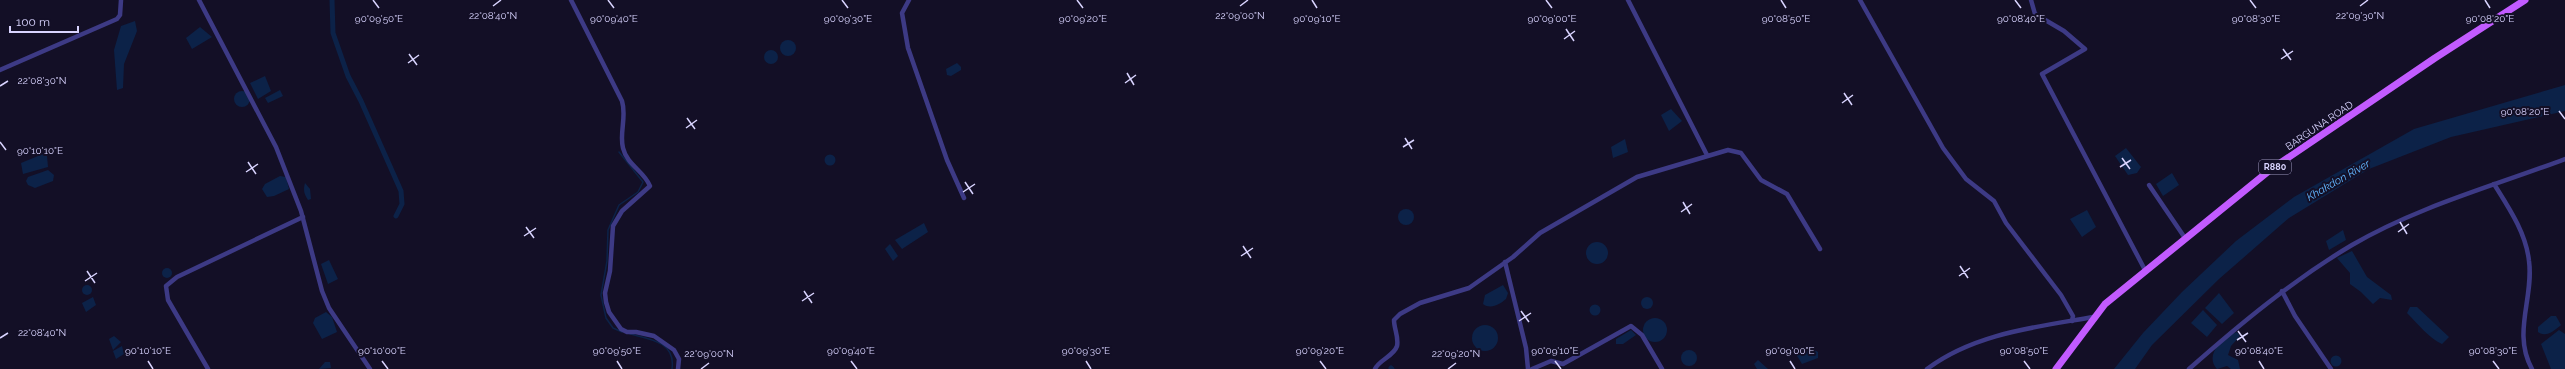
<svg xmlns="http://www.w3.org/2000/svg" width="2565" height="369" font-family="Raleway,sans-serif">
<rect width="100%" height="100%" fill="#130f26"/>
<!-- water -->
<g fill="#0c2248">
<path d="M135,21L137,31L124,64L123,88L117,90L114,50L121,26Z"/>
<path d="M200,27L212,37L192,49L186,38Z"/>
<circle cx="788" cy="48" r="8"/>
<circle cx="771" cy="57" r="7"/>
<path d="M957,63L961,67V70L951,76L947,75L946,69Z"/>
<path d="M265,76L271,91L258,99L250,83Z"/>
<path d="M2565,85V111L2451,137L2369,169L2289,218L2219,279L2152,345L2135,369H2114L2143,333L2182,292L2236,241L2294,197L2414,129Z"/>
<path d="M280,90L283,96L268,103L265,98Z"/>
<circle cx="242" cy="99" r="8"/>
<path d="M1671,109L1682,121L1669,131L1661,115Z"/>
<path d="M1625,139L1628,152L1613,158L1611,147Z"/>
<path d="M2126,148L2141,167L2137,173L2128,175L2115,156Z"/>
<path d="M43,154L47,156L48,167L23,174L21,163Z"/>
<circle cx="830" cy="160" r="5.5"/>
<path d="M48,170L54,175L53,181L35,188L28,185L26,181L28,177Z"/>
<path d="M2172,173L2179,185L2163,196L2156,184Z"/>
<path d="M280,176L286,177L289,189L274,196L267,197L262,189L265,184Z"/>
<path d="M305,183L310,189L311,199L308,200C304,194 303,190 305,183Z"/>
<circle cx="1406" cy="217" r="8"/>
<path d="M2087,210L2096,227L2082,237L2070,219Z"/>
<path d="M924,223L928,232L902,249L895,240Z"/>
<path d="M2343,230L2346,240L2329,250L2326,241Z"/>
<circle cx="1597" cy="253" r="11"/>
<path d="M890,244L898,256L893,261L885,249Z"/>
<path d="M2352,251L2367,277L2391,295L2392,300L2380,298L2373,304L2361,292L2350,284V273L2337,258Z"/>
<path d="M329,260L338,279L328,284L321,264Z"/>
<circle cx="167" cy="273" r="5"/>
<path d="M1503,285L1508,293L1506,299C1500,304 1491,310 1483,304L1485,295Z"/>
<circle cx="87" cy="290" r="5"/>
<path d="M2219,293L2234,313L2222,324L2205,308Z"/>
<circle cx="1647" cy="303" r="6"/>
<path d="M93,297L96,305L86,312L82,303Z"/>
<circle cx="1595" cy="310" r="5.5"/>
<path d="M2410,307H2417L2449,337L2442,344C2429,338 2418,324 2407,313Z"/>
<path d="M2203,310L2217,325L2207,337L2191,323Z"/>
<path d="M326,312L332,317L337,332L322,339L313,323L315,318Z"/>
<path d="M2551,316H2556L2561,325C2554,331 2546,338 2538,332V327Z"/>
<circle cx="1655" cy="330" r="12"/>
<circle cx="1485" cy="338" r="13"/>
<path d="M1631,330L1636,335L1623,344H1616V339Z"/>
<path d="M2559,330L2565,334V369H2551L2541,344Z"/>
<path d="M2237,332L2240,336L2231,346L2228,355L2238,360L2240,369H2231L2227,366L2217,369C2204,355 2223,336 2237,332Z"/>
<path d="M114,336L121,342L113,350L109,339Z"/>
<path d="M122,346L124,354L116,359L113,351Z"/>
<path d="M1811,348L1818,352V358L1802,364L1796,354Z"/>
<circle cx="1689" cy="358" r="8"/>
<circle cx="2336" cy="361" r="5.5"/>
<path d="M1758,360L1768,369H1757L1754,364Z"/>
<path d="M325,362H330L331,368L319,369Z"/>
</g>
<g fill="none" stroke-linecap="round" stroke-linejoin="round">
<!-- stream -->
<g stroke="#0c2248" stroke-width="1.5">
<path d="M619,152L643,182L638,192L619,205L608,230L607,261L601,295L606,318L613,328L622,332"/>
<path d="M630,334C650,339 676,342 672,369"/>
</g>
<!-- canal -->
<g stroke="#0c2248" stroke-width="5">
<path d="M332,0L333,33L348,76L361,101L401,191L402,204L396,216"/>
<path d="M1391,368L1392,369"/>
</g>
<!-- minor -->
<g stroke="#3d3a85" stroke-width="4.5">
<path d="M199,0L276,147L301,211L322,291L329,308L370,369"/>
<path d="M571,0L622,101C627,117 619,133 623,148C627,165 644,171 650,186L622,211L613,226L610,271L605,293L606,302L609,312L621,329L627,332H636L654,336L674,350L679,359L678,369"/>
<path d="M909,0L902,13L908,48L947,160L964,198"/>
<path d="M1628,0L1707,155"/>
<path d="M1860,0L1943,148L1966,179L1994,201L2006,223L2061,295L2073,316L2072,321"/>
<path d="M2031,0L2035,14L2064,31L2085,49L2042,74L2145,270"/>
<path d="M0,70L117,19L120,15L121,0"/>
<path d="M2494,184C2509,208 2526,233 2529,261C2534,298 2512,333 2532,369"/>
<path d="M2149,185L2185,238"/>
<path d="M1505,262L1526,348L1528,369"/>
<path d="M2282,291L2295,316L2331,369"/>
<path d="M208,369L168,300L166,286L177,277L303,217"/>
<path d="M1375,369C1379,360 1394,356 1397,346C1399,337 1394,329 1394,320L1400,314L1420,303L1469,288L1513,257L1540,233L1637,177L1728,150L1741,153L1761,180L1787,194L1820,249"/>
<path d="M1532,369L1551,361L1563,364L1631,326L1642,335L1662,369"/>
<path d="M1927,369C1975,333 2037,327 2093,317"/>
<path d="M2189,369C2240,324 2293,280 2352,245C2419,206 2494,186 2565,159"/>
</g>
<!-- primary -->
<path stroke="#c25bff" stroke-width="7" d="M2056,369L2105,304L2270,170L2435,58L2525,0"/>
</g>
<!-- ticks -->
<path fill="none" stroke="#d9d4ff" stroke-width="1.5" d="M373,0L379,8M608,0L614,8M842,0L848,8M1077,0L1083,8M1312,0L1317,8M1546,0L1552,8M1781,0L1786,8M2015,0L2021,8M2250,0L2256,8M2485,0L2490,8M493,6L501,0M1240,6L1248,0M2360,6L2368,0M1566,29L1574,41M1564,39L1575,31M2283,49L2291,60M409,54L417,65M2281,59L2293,51M408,63L419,55M1127,73L1134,85M1125,83L1136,75M0,86L8,81M1844,93L1852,105M1842,103L1853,95M2559,111L2565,119M687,118L695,129M686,128L697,120M1405,138L1412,149M0,142L6,150M1403,147L1414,140M2122,158L2130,169M248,162L256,174M2120,167L2131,160M246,172L258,164M965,182L973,194M963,192L975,184M1683,202L1690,214M1681,212L1692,204M2400,222L2407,234M526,227L534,238M2398,232L2409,224M524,236L536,228M1243,246L1251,258M1241,256L1253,248M1960,266L1968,278M87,271L95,283M1959,276L1970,268M85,281L97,273M804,291L812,303M802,301L814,293M1521,311L1529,322M1519,321L1531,313M2238,331L2246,342M0,338L8,333M2237,340L2248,333M148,361L153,369M382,361L388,369M617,361L622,369M851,361L857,369M1086,361L1091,369M1320,361L1326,369M1555,361L1561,369M1790,361L1795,369M2024,361L2030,369M2259,361L2264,369M2493,361L2499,369M701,369L709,363M1448,369L1456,363"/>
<g text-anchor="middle" stroke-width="4" stroke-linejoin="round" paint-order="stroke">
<!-- shield labels -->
<rect fill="#130f26" stroke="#9e99be" stroke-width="1" x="2259" y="160" width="32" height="14" rx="3"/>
<g font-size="9" font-weight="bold" fill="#d9d4ff">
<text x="2275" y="170">R880</text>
</g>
<!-- street labels -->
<g font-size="10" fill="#d9d4ff" stroke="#130f26">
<text transform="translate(2319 125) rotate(-34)" y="4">BARGUNA ROAD</text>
</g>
<!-- water labels -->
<g font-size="11" font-style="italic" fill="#62b6ff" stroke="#130f26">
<text transform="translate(2338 180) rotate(-30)" y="4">Khakdon River</text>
</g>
</g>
<g font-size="10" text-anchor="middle" fill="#d9d4ff" stroke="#130f26" stroke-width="4" stroke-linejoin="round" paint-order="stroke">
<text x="493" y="19">22°08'40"N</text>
<text x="1240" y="19">22°09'00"N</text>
<text x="2360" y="19">22°09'30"N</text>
<text x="2490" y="22">90°08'20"E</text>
<text x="379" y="22">90°09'50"E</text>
<text x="848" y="22">90°09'30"E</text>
<text x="1083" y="22">90°09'20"E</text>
<text x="1552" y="22">90°09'00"E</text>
<text x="2256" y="22">90°08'30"E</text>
<text x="614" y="22">90°09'40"E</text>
<text x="1317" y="22">90°09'10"E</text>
<text x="1786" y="22">90°08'50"E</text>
<text x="2021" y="22">90°08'40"E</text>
<text x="42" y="84">22°08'30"N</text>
<text x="2525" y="115">90°08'20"E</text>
<text x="40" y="154">90°10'10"E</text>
<text x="42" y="336">22°08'40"N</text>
<text x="148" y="354">90°10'10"E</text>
<text x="382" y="354">90°10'00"E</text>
<text x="617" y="354">90°09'50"E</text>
<text x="851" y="354">90°09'40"E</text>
<text x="1086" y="354">90°09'30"E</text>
<text x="1320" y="354">90°09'20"E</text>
<text x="1555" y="354">90°09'10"E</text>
<text x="1790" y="354">90°09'00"E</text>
<text x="2024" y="354">90°08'50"E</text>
<text x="2259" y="354">90°08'40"E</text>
<text x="2493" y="354">90°08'30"E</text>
<text x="709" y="357">22°09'00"N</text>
<text x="1456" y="357">22°09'20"N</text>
</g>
<!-- scale -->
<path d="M10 26v6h68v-6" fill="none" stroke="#d9d4ff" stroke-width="2"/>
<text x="16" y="26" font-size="12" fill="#d9d4ff" stroke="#130f26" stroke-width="3" paint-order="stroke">100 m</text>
</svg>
